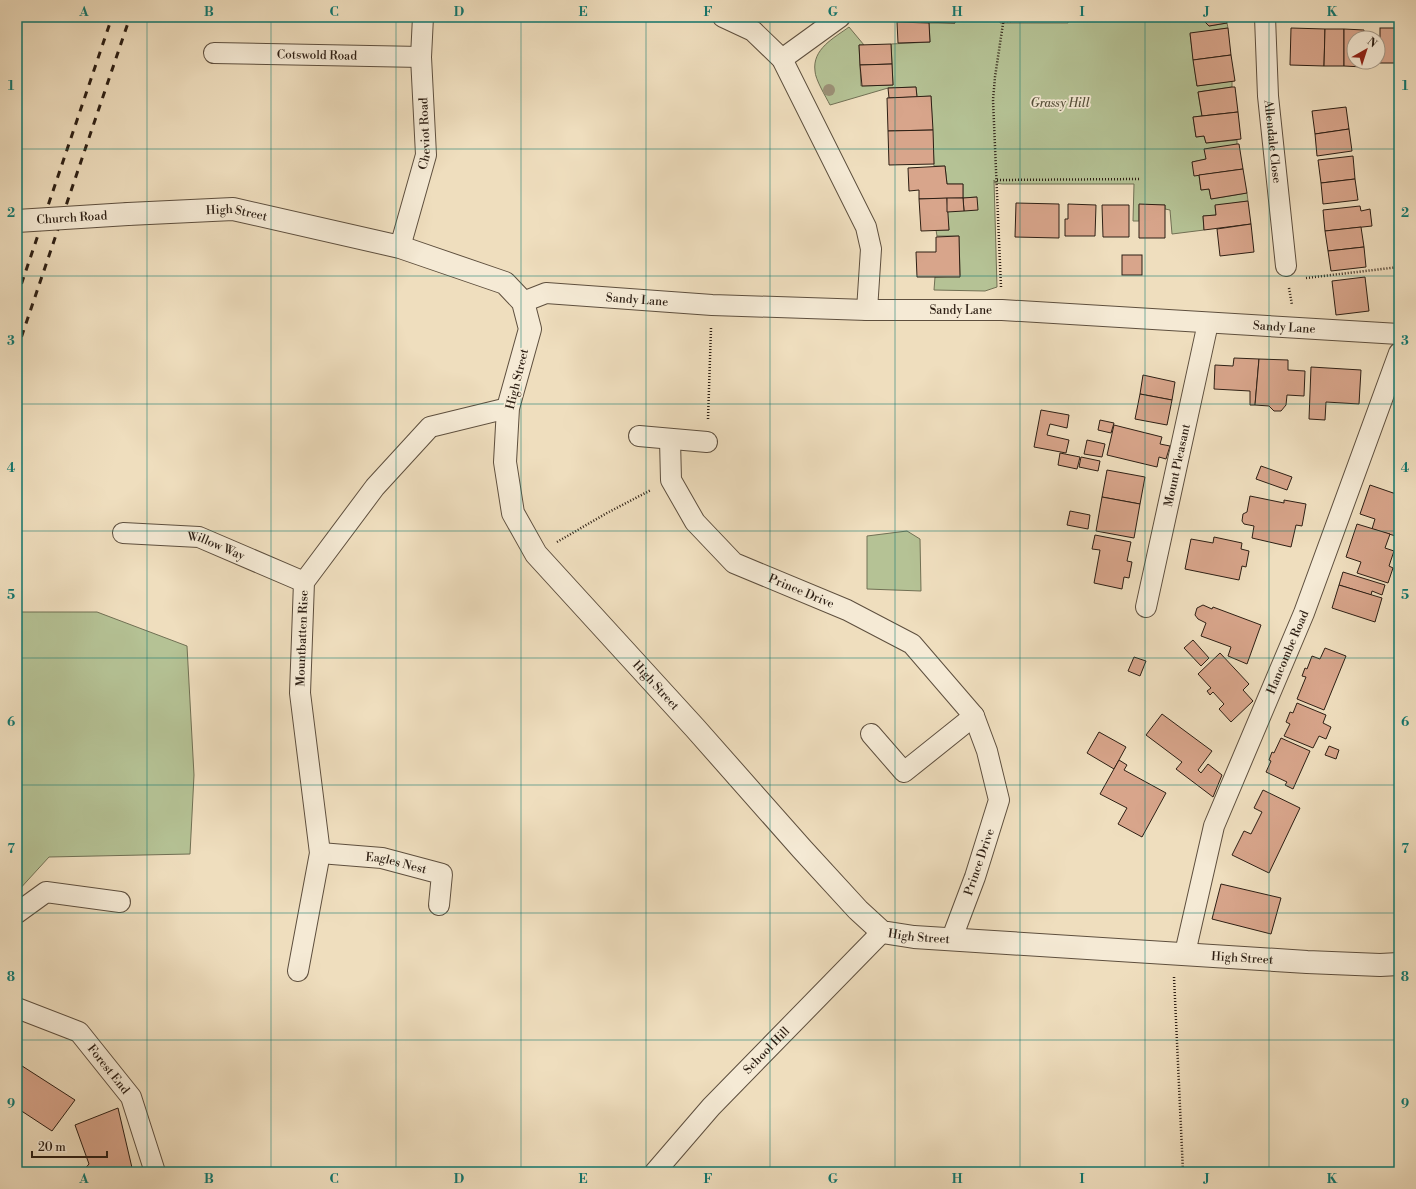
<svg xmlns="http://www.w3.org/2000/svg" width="1416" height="1189" font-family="'Libre Bodoni',serif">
<rect width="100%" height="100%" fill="#efdebe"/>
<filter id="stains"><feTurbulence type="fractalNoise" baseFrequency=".005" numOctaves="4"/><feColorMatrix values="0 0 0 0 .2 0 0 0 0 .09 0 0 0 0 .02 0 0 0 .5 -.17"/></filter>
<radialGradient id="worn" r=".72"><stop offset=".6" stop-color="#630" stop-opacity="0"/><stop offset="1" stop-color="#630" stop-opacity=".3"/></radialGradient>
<!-- green -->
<g fill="#b5c295" stroke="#717054">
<path d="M955,17H1000V23H1068V18L1007,17H1200L1209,26L1227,23L1228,28L1190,34L1197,86L1232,81V87L1198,92L1202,116L1193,117L1196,137L1204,136L1206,143L1237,140V144L1206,159L1192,162L1199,175L1201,190L1209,189L1211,199L1247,193L1248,201L1215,206L1216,215L1203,216L1204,230L1172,234L1170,210L1165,209V205H1139V221H1133L1134,184H1002L995,183L994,180L997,287L985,291L934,290L935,277L960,276L959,236H937L936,230H949L947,212L977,197L963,198V184H947L945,166H934L931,96L917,97L916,87L888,88L830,105C826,97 815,79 815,71C812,49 834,38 849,27L864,45H859L861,86L893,85L891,44L930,42L929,23H955Z"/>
<path d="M907,531L920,539L921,591L867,589V536Z"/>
<path d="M17,612H97L187,646L194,775L190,854L49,857L17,892Z"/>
</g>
<!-- building -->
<g fill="#d8a58b" stroke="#2d1f14">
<path d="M921,17H955V23L921,22Z"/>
<path d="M1200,17H1226L1227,23L1209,26Z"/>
<path d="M897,22L929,23L930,42L898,43Z"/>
<path d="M1228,28L1231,55L1193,60L1190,33Z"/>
<path d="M1291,28L1325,29L1324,66L1290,65Z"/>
<rect x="1380" y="28" width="19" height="35"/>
<path d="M1325,29H1344V66H1324Z"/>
<path d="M1344,29L1364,30V38H1354V62H1363V67L1344,66Z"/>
<path d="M891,44L892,64L860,65L859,45Z"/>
<path d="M1231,55L1235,81L1197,86L1193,60Z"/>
<path d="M892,64L893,85L862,86L860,65Z"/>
<path d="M916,87L917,97L889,98L888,88Z"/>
<path d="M1232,87H1235L1238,112L1202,116L1198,92Z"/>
<path d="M931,96L933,130L888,131L887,98Z"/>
<path d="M1346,107L1349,129L1315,134L1312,111Z"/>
<path d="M1238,112L1241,139L1206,143L1204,136L1196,137L1193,117Z"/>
<path d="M1349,129L1352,151L1317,156L1315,134Z"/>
<path d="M933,130L934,164L889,165L888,131Z"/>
<path d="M1237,144H1239L1243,169L1194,176L1192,162L1206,159L1204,149Z"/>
<path d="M1353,156L1355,179L1321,183L1318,160Z"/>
<path d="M945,166L947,184H963V198L919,199V190L909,191L908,168Z"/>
<path d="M1243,169L1247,193L1211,199L1209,189L1201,190L1199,175Z"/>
<path d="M1355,179L1358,200L1323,204L1321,183Z"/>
<path d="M977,197L978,210L964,211L963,198Z"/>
<path d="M947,198L949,230L921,231L919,199Z"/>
<path d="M947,198H963L964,211L947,212Z"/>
<path d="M1248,201L1251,224L1204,230L1203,216L1216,215L1215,205Z"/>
<path d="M1016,203L1059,204V238L1015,237Z"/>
<path d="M1068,204L1096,205L1095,236H1065V219H1068Z"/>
<path d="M1139,204L1165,205V238H1139Z"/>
<path d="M1102,205H1129V237H1103Z"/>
<path d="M1360,206L1361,211L1370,209L1372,226L1325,231L1323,210Z"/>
<path d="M1251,224L1254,252L1220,256L1217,229Z"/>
<path d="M1361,227L1364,247L1328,251L1325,231Z"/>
<path d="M959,236L960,277H917L916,252H936V237Z"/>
<path d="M1364,247L1366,267L1331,271L1328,251Z"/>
<rect x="1122" y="255" width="20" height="20"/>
<path d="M1365,277L1369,311L1336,315L1332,281Z"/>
<path d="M1234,358L1259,359L1255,405H1250V391L1214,389L1215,365L1233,366Z"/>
<path d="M1259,359L1288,360V370L1305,371L1304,396L1287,395L1286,405L1281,411H1274L1269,406L1255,405Z"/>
<path d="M1311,367L1361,370L1359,404L1326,402L1325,420L1309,419Z"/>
<path d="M1143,375L1175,382L1172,400L1140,394Z"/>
<path d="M1140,394L1172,400L1167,425L1135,419Z"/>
<path d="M1041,410L1069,415L1067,428L1050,424L1047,435L1069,440L1066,453L1034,447Z"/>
<path d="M1100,420L1114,423L1111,433L1098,430Z"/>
<path d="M1114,425L1162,437L1160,444L1170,446L1166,459L1159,457L1157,467L1107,455Z"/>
<path d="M1087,440L1105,444L1102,457L1084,454Z"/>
<path d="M1060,453L1080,457L1077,469L1058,465Z"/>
<path d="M1081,457L1100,461L1098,471L1079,467Z"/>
<path d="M1261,466L1292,477L1287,490L1256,479Z"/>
<path d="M1107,470L1145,477L1140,504L1102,497Z"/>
<path d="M1370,485L1399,495L1396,509L1399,510V537L1372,529L1375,519L1360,514Z"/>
<path d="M1250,496L1284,503V500L1306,504L1302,526L1296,525L1291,547L1252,538L1254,526L1244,524L1242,521L1243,514L1247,512Z"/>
<path d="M1102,497L1140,504L1134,538L1096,531Z"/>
<path d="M1070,511L1090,515L1088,529L1067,525Z"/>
<path d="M1357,524L1390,534L1385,548L1394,551L1389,566L1393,568L1388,583L1357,573L1361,562L1346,557Z"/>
<path d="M1095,535L1131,542L1127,561L1132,562L1129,578L1124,577L1122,589L1094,583L1100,550L1092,549Z"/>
<path d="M1214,537L1242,543L1241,549L1249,551L1246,567L1242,566L1239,580L1185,569L1191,539L1213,543Z"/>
<path d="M1343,572L1385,585L1382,595L1372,591L1371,595L1339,585Z"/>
<path d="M1339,585L1382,598L1375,622L1332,608Z"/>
<path d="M1203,605L1212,609L1213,607L1261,625L1247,664L1228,656L1231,647L1201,636L1206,623L1198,619L1195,615L1197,608Z"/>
<path d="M1193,640L1209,658L1201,666L1184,648Z"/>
<path d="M1325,648L1346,656L1324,710L1297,699L1306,677L1302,676L1305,668L1307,669L1312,656L1320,659Z"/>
<path d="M1220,653L1249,684L1243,690L1253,701L1231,722L1219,709L1224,704L1213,692L1210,695L1207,691L1211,688L1198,674Z"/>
<path d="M1134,657L1146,661L1140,676L1128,671Z"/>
<path d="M1297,703L1326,715L1323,723L1331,727L1326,739L1319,736L1313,748L1284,736L1290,724L1286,722L1290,712L1293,713Z"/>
<path d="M1162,714L1212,751L1198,770L1201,773L1208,764L1222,775L1213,797L1176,769L1182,762L1146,735Z"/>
<path d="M1099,732L1126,747L1114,769L1087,753Z"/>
<path d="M1281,738L1310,751L1293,789L1285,785L1287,782L1266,772L1271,761L1269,760L1272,752L1274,753Z"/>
<path d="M1329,746L1339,750L1336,759L1325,755Z"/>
<path d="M1119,760L1127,765L1124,770L1166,793L1142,837L1118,824L1127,808L1100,794Z"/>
<path d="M1263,790L1300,808L1269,873L1232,855L1244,831L1251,834L1262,812L1254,808Z"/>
<path d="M1221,884L1281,898L1271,934L1212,919Z"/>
<path d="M19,1064L75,1100L52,1131L17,1108V1068Z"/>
<path d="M118,1108L133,1172H82L89,1164L75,1125Z"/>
</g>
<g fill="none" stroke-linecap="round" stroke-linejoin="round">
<!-- minor casing -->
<g stroke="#5e4f3e" stroke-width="22">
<g id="minor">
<path d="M723,17L753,31L782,59L866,227L871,249L867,310"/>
<path id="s1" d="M1265,17L1268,96L1286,266"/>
<path id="s2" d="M214,53L421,57"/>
<path d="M782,59L840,17"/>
<path id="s3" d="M400,247L426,155L421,57L423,17"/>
<path id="s4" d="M523,302L546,293L712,305L867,310H1002L1399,334"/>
<path d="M639,436L707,442"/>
<path id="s5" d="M670,440L671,480L695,522L734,563L847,610L912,644L974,716L987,751L999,800L975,877L952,938"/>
<path id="s6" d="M123,533L199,537L304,582"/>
<path id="s7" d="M1146,607L1208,323"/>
<path d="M871,734L904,772L974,716"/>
<path id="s8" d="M320,853L382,858L442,874L439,905"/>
<path d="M17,913L46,892L120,902"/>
<path id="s9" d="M1185,953L1214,826L1304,613L1399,353"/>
<path id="s10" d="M298,971L320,853L300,693L304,582L375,487L430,427L508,408"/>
<path id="s11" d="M17,1008L79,1032L131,1097L155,1172"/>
<path id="s12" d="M655,1172L711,1107L882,932"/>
</g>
</g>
<!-- tertiary casing -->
<g stroke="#5e4f3e" stroke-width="24">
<g id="tertiary">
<path id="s13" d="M128,214L233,209L400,247L505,283L523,302L530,329L508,408L505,462L513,513L536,554L695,728L802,849L858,910L882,932L914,937L1307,962L1380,965L1399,964"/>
</g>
</g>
<!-- path -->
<g stroke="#2d1f14" stroke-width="2.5" stroke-dasharray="1 2" stroke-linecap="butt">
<path d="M1004,21L1066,20"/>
<path d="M997,180L1141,179"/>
<path d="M1306,278L1399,267"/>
<path d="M1001,287L993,100L995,77L1004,17"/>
<path d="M1289,288L1292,305"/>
<path d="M708,419L711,328"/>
<path d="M557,542L607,513L651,490"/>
<path d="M1174,977L1183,1172"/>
</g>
<!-- minor -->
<use href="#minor" stroke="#f5ead5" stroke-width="20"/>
<!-- tertiary -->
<use href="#tertiary" stroke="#f5ead5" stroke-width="22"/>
<!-- rail -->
<g stroke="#2d1f14" stroke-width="3" stroke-dasharray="7 7" stroke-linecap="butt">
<path d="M17,297L112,17"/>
<path d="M17,350L130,17"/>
</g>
<!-- tertiary-bridge casing -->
<g stroke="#5e4f3e" stroke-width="24" stroke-linecap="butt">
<g id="tertiary-bridge">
<path id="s14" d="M17,221L128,214"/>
</g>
</g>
<!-- tertiary-bridge -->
<use href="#tertiary-bridge" stroke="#f5ead5" stroke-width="22"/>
</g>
<!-- trees -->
<circle fill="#9b9076" cx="829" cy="90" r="6"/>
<!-- grid -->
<path fill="none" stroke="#0f766e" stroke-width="1" stroke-opacity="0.55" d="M147,17V1172M271,17V1172M396,17V1172M521,17V1172M646,17V1172M770,17V1172M895,17V1172M1020,17V1172M1145,17V1172M1269,17V1172M17,149H1399M17,276H1399M17,404H1399M17,531H1399M17,658H1399M17,785H1399M17,913H1399M17,1040H1399"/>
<g text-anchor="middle" stroke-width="3.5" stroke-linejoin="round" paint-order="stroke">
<!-- street labels -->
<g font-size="12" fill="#2d1f14" stroke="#f5ead5">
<text dy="4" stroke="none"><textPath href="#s2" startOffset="103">Cotswold Road</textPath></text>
<text dy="4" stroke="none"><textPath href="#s3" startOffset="117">Cheviot Road</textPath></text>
<text dy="4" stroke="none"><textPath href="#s1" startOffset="125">Allendale Close</textPath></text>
<text dy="4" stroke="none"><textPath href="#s13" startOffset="109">High Street</textPath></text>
<text dy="4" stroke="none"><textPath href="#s14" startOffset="55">Church Road</textPath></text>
<text dy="4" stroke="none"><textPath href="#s4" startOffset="116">Sandy Lane</textPath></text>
<text dy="4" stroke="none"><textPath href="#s4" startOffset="440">Sandy Lane</textPath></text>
<text dy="4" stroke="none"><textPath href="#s4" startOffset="764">Sandy Lane</textPath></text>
<text transform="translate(517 379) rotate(-76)" y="4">High Street</text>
<text dy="4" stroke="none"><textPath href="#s7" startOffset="145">Mount Pleasant</textPath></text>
<text dy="4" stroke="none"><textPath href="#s6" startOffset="95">Willow Way</textPath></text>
<text dy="4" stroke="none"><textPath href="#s5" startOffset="218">Prince Drive</textPath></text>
<text dy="4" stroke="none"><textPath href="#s10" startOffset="336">Mountbatten Rise</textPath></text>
<text dy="4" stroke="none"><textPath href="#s9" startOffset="319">Hancombe Road</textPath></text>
<text dy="4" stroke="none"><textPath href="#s13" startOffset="854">High Street</textPath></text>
<text transform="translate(979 862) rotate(-71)" y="4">Prince Drive</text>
<text dy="4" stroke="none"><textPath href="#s8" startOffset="77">Eagles Nest</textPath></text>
<text dy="4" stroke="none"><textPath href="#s13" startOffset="1226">High Street</textPath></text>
<text dy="4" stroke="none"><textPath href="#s13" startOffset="1550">High Street</textPath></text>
<text dy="4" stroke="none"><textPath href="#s12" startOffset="165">School Hill</textPath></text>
<text dy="4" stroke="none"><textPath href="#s11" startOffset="114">Forest End</textPath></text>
</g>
<!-- park labels -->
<g font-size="12" font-style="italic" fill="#56503b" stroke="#f5ead5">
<text x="1060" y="107">Grassy Hill</text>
</g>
</g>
<!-- margin -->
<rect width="1416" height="1189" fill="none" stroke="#efdebe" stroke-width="44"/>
<!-- north arrow -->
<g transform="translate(1366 50) rotate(39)"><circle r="19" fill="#f5ead5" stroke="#a59988"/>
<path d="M0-3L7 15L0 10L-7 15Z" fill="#8f2418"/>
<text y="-6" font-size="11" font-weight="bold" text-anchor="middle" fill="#2d1f14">N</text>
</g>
<!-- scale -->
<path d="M32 1151v6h75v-6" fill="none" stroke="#2d1f14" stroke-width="2"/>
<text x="38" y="1151" font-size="12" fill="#2d1f14" stroke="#f5ead5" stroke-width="3" paint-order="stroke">20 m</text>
<rect x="22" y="22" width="1372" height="1145" fill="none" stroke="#0f766e" stroke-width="1.5"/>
<g font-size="13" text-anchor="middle" font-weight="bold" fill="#0f766e">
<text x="84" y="16">A</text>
<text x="209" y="16">B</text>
<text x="334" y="16">C</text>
<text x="459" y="16">D</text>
<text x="583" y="16">E</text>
<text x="708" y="16">F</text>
<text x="833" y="16">G</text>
<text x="957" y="16">H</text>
<text x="1082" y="16">I</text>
<text x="1207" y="16">J</text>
<text x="1332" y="16">K</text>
<text x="11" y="90">1</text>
<text x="1405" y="90">1</text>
<text x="11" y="217">2</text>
<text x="1405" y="217">2</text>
<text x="11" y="345">3</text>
<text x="1405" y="345">3</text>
<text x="11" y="472">4</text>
<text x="1405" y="472">4</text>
<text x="11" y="599">5</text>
<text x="1405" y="599">5</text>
<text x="11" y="726">6</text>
<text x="1405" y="726">6</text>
<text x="11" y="853">7</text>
<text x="1405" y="853">7</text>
<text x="11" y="981">8</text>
<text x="1405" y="981">8</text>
<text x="11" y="1108">9</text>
<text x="1405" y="1108">9</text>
<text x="84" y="1183">A</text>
<text x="209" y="1183">B</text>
<text x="334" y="1183">C</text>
<text x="459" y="1183">D</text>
<text x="583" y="1183">E</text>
<text x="708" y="1183">F</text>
<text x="833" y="1183">G</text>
<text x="957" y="1183">H</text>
<text x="1082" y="1183">I</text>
<text x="1207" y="1183">J</text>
<text x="1332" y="1183">K</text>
</g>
<rect width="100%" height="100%" filter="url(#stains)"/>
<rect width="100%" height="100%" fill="url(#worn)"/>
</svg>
